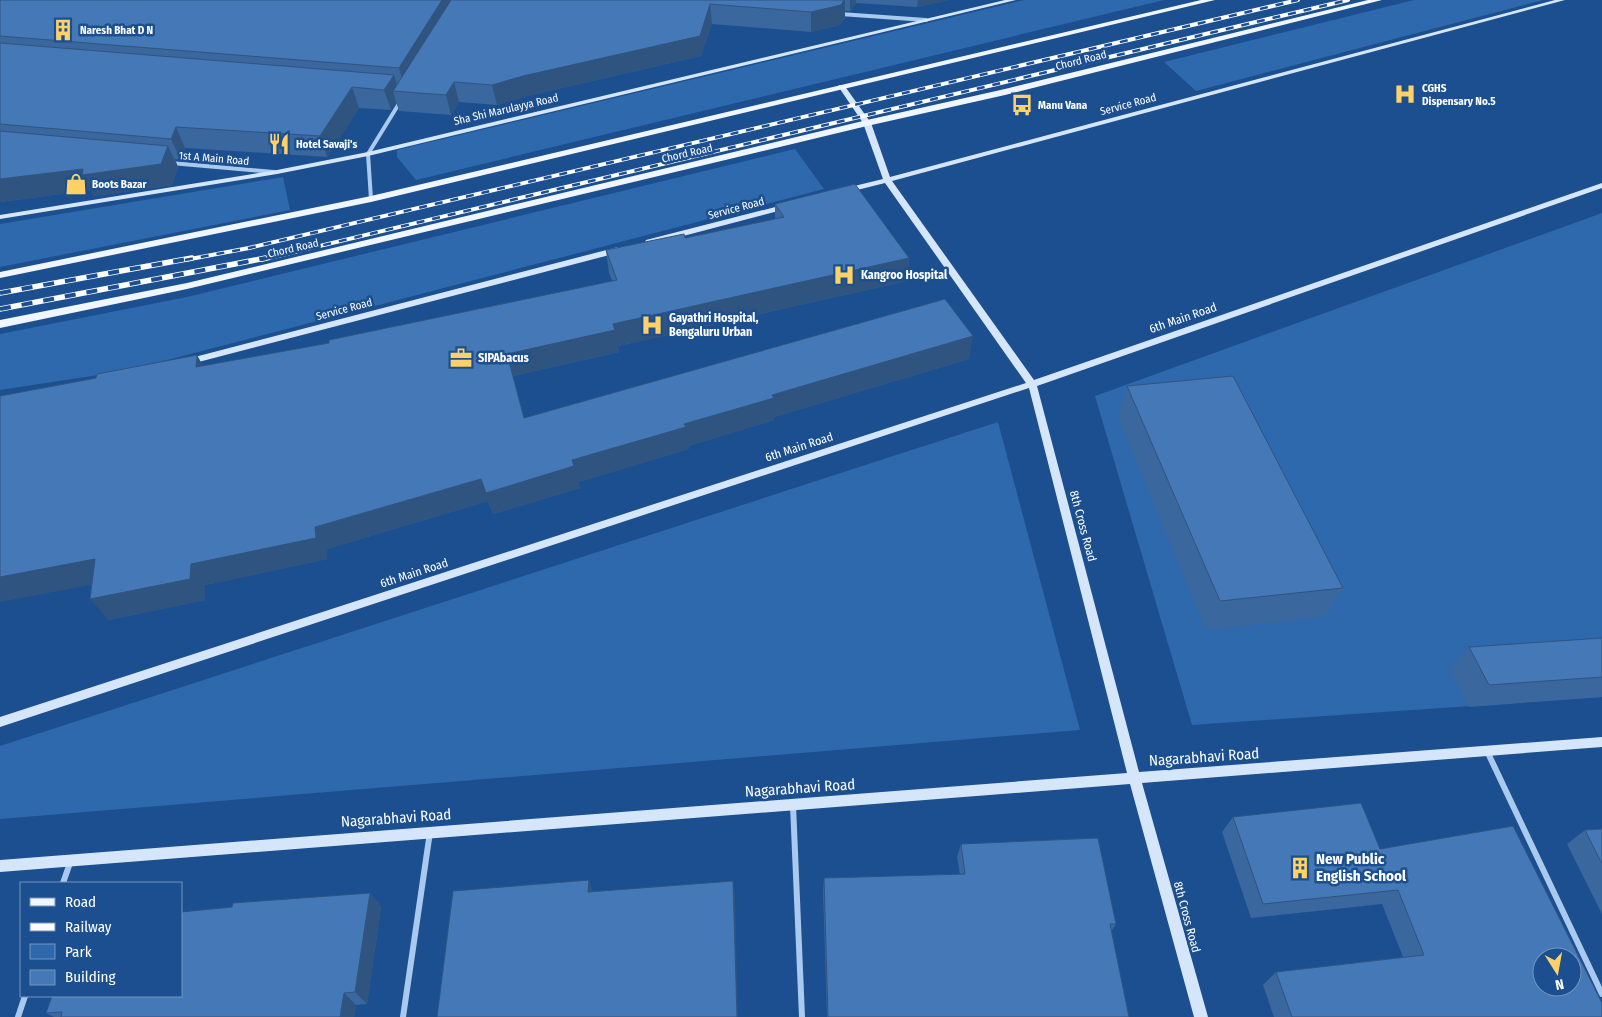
<svg xmlns="http://www.w3.org/2000/svg" width="1602" height="1017" font-family="'Fira Sans Condensed',sans-serif">
<rect width="100%" height="100%" fill="#1b4f8f"/>
<!-- green -->
<g fill="#2e69ad">
<path d="M1024,0H1164L416,180L397,157V150Z"/>
<path d="M1414,0H1543L1196,91L1164,62Z"/>
<path d="M795,149L824,189L125,371L0,390V334L187,297Z"/>
<path d="M283,177L290,210L0,267V224Z"/>
<path d="M1602,213V697L1192,725L1095,396Z"/>
<path d="M998,422L1080,730L0,819V746Z"/>
</g>
<g fill="none" stroke-linecap="round" stroke-linejoin="round">
<!-- street-far1 -->
<g stroke="#a9c9ee" stroke-width="4">
<path d="M840,14L926,20"/>
<path d="M171,163L274,172"/>
<path d="M371,199L368,154L400,102"/>
</g>
<!-- street -->
<g stroke="#a9c9ee" stroke-width="6">
<path d="M1487,751L1602,994"/>
<path d="M793,805L802,1017"/>
<path d="M63,883L71,860"/>
<path d="M18,1017L25,996"/>
<path d="M403,1017L430,832"/>
</g>
<!-- secondary -->
<g fill="#d6e6fa" fill-rule="evenodd">
<path d="M1005,0H1016L368,156L277,174L0,219V215L277,170L368,152Z"/>
<path d="M1555,0H1565L892,181L1034,380L1602,183V188L1037,386L1139,772L1602,737V747L1142,783L1208,1017H1194L1130,784L0,872V860L1127,773L1029,388L0,727V717L1026,383L885,183L845,193L841,191L842,189L883,179L863,123L838,86L840,85H844L871,123L890,177Z"/>
<path d="M787,204L791,206L790,208L649,245L645,242L646,240Z"/>
<path d="M618,247L622,250L621,252L187,365L183,362L187,359Z"/>
</g>
<!-- primary -->
<g fill="#f0f6ff" fill-rule="evenodd">
<path d="M1201,0H1215L371,202L0,278V272L371,196Z"/>
<path d="M1368,0H1382L1005,95L867,126L187,289L0,328V320L187,283L867,120L1005,89Z"/>
</g>
<!-- rail-far1 casing -->
<g stroke="#fff" stroke-width="4">
<g id="rail-far1">
<path d="M185,260L249,248L1298,0"/>
<path d="M261,260L1348,0"/>
</g>
</g>
<!-- rail casing -->
<g stroke="#fff" stroke-width="5.5">
<g id="rail">
<path d="M0,293L192,258"/>
<path d="M0,309L266,258"/>
</g>
</g>
<!-- rail-far1 -->
<use href="#rail-far1" stroke="#1b4f8f" stroke-width="2.5" stroke-dasharray="8" stroke-linecap="butt"/>
<!-- rail -->
<use href="#rail" stroke="#1b4f8f" stroke-width="4" stroke-dasharray="11" stroke-linecap="butt"/>
</g>
<!-- wall -->
<g fill="#3a679d">
<path d="M0,0H949L917,7L856,3L850,11H845V18L840,25L811,32L712,24L701,56L527,96L497,105L459,102L451,115L399,111L396,102L391,110L359,108L327,157L185,148L181,160L175,159L178,167L172,185L94,196L91,190L0,202Z"/>
<path d="M775,204L909,258L907,281L618,346L619,352L513,376L524,418L969,359L774,417V420L688,446L689,449L578,482L580,488L493,514L488,501L327,549V559L205,585V600L108,620L92,585L96,378L203,366L329,343L612,281L609,273L606,250L685,238L775,219Z"/>
<path d="M1127,386L1343,588L1324,617L1206,630L1118,417Z"/>
<path d="M1602,638V697L1469,707L1450,670L1469,647Z"/>
<path d="M1233,817L1380,849L1602,1017H1274L1263,985L1276,972L1403,957L1382,904L1251,918L1222,832Z"/>
<path d="M1602,829V914L1567,844L1585,830Z"/>
<path d="M961,844L1116,924L1111,932L1129,1017H827L823,891L824,878L960,875L957,857Z"/>
<path d="M370,893L381,907L367,1004L356,1005L354,1017H54L46,1013L232,907Z"/>
</g>
<!-- shaded-wall -->
<g fill="#305480">
<path d="M442,0H460L405,88L399,68Z"/>
<path d="M844,0H845V18L840,25L811,32V12Z"/>
<path d="M850,0H856V3L850,11Z"/>
<path d="M918,0H949L917,7Z"/>
<path d="M710,4L712,24L701,56L527,96L497,105L492,85Z"/>
<path d="M394,75L399,91H393L396,102L391,110L384,90Z"/>
<path d="M454,82L459,102L451,115L446,95Z"/>
<path d="M352,87L359,108L327,157L320,136Z"/>
<path d="M176,127L185,148L181,160L171,139Z"/>
<path d="M168,146L178,167L172,185L94,196L91,190L0,202V179Z"/>
<path d="M909,258L907,281L618,346L619,352L513,376L507,354L613,324Z"/>
<path d="M973,336L969,359L774,417V420L688,446L689,449L578,482L580,488L493,514L488,501L327,549V559L205,585V600L108,620L90,599L191,564L481,479L572,460L772,395Z"/>
<path d="M197,355L210,378L196,367Z"/>
<path d="M95,559L112,581L0,602V577Z"/>
<path d="M589,880L594,894L588,892Z"/>
<path d="M733,881L735,894L738,1017H737Z"/>
<path d="M370,893L381,907L367,1004L355,992Z"/>
<path d="M344,993L356,1005L354,1017H340Z"/>
</g>
<!-- building -->
<g fill="#4478b7" stroke="#305480" fill-rule="evenodd">
<path d="M0,0H442L399,68L0,36Z"/>
<path d="M451,0H844L841,5L811,12L710,4L700,36L523,76L492,85L454,82L446,95L393,91Z"/>
<path d="M0,43L394,75L384,90L352,87L320,136L176,127L171,139L0,124Z"/>
<path d="M0,131L168,146L161,164L82,175L83,169L0,179Z"/>
<path d="M855,184L909,258L613,324L615,330L507,354L524,418L945,299L973,336L772,395L774,398L684,424L686,427L572,460L574,466L486,493L481,479L315,527L316,538L191,564L190,579L90,599L95,559L0,577V396L96,378L97,374L197,355L196,367L329,343V340L617,280L606,250L684,234L685,238L784,217L775,204Z"/>
<path d="M1233,376L1343,588L1220,601L1127,386Z"/>
<path d="M1602,638V677L1489,685L1469,647Z"/>
<path d="M1361,803L1380,849L1513,826L1602,1003V1017H1292L1276,972L1424,955L1398,890L1263,904L1233,817ZM1542,957H1572V987H1542Z"/>
<path d="M1602,829V864L1585,830Z"/>
<path d="M1098,838L1116,924H1110L1129,1017H828L824,878L965,874L961,844Z"/>
<path d="M589,880L588,892L733,881L737,1017H437L453,891Z"/>
<path d="M370,893L355,992L344,993L340,1017H61L62,1012L46,1013L52,996H181V912L232,907L233,903Z"/>
</g>
<!-- icons -->
<defs>
<g id="building-bare" transform="scale(1.725)"><path d="M-4-6H4V6H1V3H-1V6H-4ZM-2.5-4.3h1.7v1.8h-1.7ZM.8-4.3h1.7v1.8H.8ZM-2.5-1h1.7V.8h-1.7ZM.8-1h1.7V.8H.8Z" fill="#ffd166" stroke="#1b4f8f" stroke-width="2.5" paint-order="stroke"/></g>
<g id="hospital-bare" transform="scale(1.725)"><path d="M-5-5h3v3.5h4V-5h3V5h-3V1.5h-4V5h-3Z" fill="#ffd166" stroke="#1b4f8f" stroke-width="2.5" paint-order="stroke"/></g>
<g id="bus-bare" transform="scale(1.725)"><path d="M-5-6H5V4H4V6H2V4H-2V6H-4V4H-5ZM-3.5-4V0h7V-4ZM-3.5 1.2v1.5H-2V1.2ZM2 1.2v1.5H3.5V1.2Z" fill="#ffd166" stroke="#1b4f8f" stroke-width="2.5" paint-order="stroke"/></g>
<g id="restaurant-bare" transform="scale(1.725)"><path d="M-5-6h1v4h1v-4h1v4h1v-4h1v5L-1.5 .5V6h-2V.5L-5-1ZM5-6V6H3V1.5H1.5Q1.5-4 5-6Z" fill="#ffd166" stroke="#1b4f8f" stroke-width="2.5" paint-order="stroke"/></g>
<g id="shop-bare" transform="scale(1.725)"><path d="M-5-2.5h2.3a2.7 3.5 0 0 1 5.4 0H5L5.5 6h-11ZM-1.5-2.5h3a1.5 2.3 0 0 0-3 0Z" fill="#ffd166" stroke="#1b4f8f" stroke-width="2.5" paint-order="stroke"/></g>
<g id="office-bare" transform="scale(1.725)"><path d="M-6-3h4V-5.5h4V-3h4V5H-6ZM-1-4.5V-3h2v-1.5ZM-6 0V1H6V0Z" fill="#ffd166" stroke="#1b4f8f" stroke-width="2.5" paint-order="stroke"/></g>
</defs>
<g fill-rule="evenodd">
<use href="#building-bare" x="63" y="30"/>
<use href="#hospital-bare" x="1405" y="94"/>
<use href="#bus-bare" x="1022" y="105"/>
<use href="#restaurant-bare" x="279" y="144"/>
<use href="#shop-bare" x="76" y="184"/>
<use href="#hospital-bare" x="844" y="275"/>
<use href="#hospital-bare" x="652" y="325"/>
<use href="#office-bare" x="461" y="358"/>
<use href="#building-bare" x="1300" y="868"/>
</g>
<g text-anchor="middle" stroke-width="5" stroke-linejoin="round" paint-order="stroke">
<!-- far-poi labels -->
<g font-size="11" font-weight="bold" fill="#fff" stroke="#1b4f8f" text-anchor="start">
<text x="80" y="34">Naresh Bhat D N</text>
<text x="1422" y="92">CGHS<tspan x="1422" dy="13">Dispensary No.5</tspan></text>
<text x="1038" y="109">Manu Vana</text>
<text x="296" y="148">Hotel Savaji's</text>
<text x="92" y="188">Boots Bazar</text>
</g>
<!-- far-street labels -->
<g font-size="11" fill="#fff" stroke="#1b4f8f">
<text transform="translate(1081 60) rotate(-14)" y="4">Chord Road</text>
<text transform="translate(1128 104) rotate(-15)" y="4">Service Road</text>
<text transform="translate(506 109) rotate(-13)" y="4">Sha Shi Marulayya Road</text>
<text transform="translate(687 153) rotate(-13)" y="4">Chord Road</text>
<text transform="translate(214 158) rotate(5)" y="4">1st A Main Road</text>
<text transform="translate(736 208) rotate(-15)" y="4">Service Road</text>
<text transform="translate(293 248) rotate(-13)" y="4">Chord Road</text>
<text transform="translate(344 309) rotate(-15)" y="4">Service Road</text>
</g>
<!-- poi labels -->
<g font-size="12" font-weight="bold" fill="#fff" stroke="#1b4f8f" text-anchor="start">
<text x="861" y="279">Kangroo Hospital</text>
<text x="669" y="322">Gayathri Hospital,<tspan x="669" dy="14">Bengaluru Urban</tspan></text>
<text x="478" y="362">SIPAbacus</text>
</g>
<!-- street labels -->
<g font-size="12" fill="#fff" stroke="#1b4f8f">
<text transform="translate(1183 318) rotate(-19)" y="4">6th Main Road</text>
<text transform="translate(799 447) rotate(-18)" y="4">6th Main Road</text>
<text transform="translate(1083 526) rotate(75)" y="4">8th Cross Road</text>
<text transform="translate(414 573) rotate(-18)" y="4">6th Main Road</text>
<text transform="translate(1187 917) rotate(75)" y="4">8th Cross Road</text>
</g>
<!-- near-street labels -->
<g font-size="15" fill="#fff" stroke="#1b4f8f">
<text transform="translate(1204 757) rotate(-4)" y="5">Nagarabhavi Road</text>
<text transform="translate(800 788) rotate(-4)" y="5">Nagarabhavi Road</text>
<text transform="translate(396 818) rotate(-4)" y="5">Nagarabhavi Road</text>
</g>
<!-- near-poi labels -->
<g font-size="15" font-weight="bold" fill="#fff" stroke="#1b4f8f" text-anchor="start">
<text x="1316" y="864">New Public<tspan x="1316" dy="17">English School</tspan></text>
</g>
</g>
<!-- legend -->
<rect x="20" y="882" width="162" height="115" fill="#1b4f8f" stroke="#7695bc"/>
<rect x="30" y="898" width="25" height="8" fill="#f0f6ff" stroke="#7695bc"/>
<text x="65" y="907" font-size="15" fill="#ffffff">Road</text>
<rect x="30" y="923" width="25" height="8" fill="#ffffff" stroke="#7695bc"/>
<text x="65" y="932" font-size="15" fill="#ffffff">Railway</text>
<rect x="30" y="944" width="25" height="15" fill="#2e69ad" stroke="#7695bc"/>
<text x="65" y="957" font-size="15" fill="#ffffff">Park</text>
<rect x="30" y="970" width="25" height="15" fill="#4478b7" stroke="#7695bc"/>
<text x="65" y="982" font-size="15" fill="#ffffff">Building</text>
<!-- north arrow -->
<g transform="translate(1557 972) rotate(169)"><circle r="24" fill="#1b4f8f" stroke="#7695bc"/>
<path d="M0-4L9 19L0 12L-9 19Z" fill="#ffd166"/>
<text y="-8" font-size="14" font-weight="bold" text-anchor="middle" fill="#ffffff">N</text>
</g>
</svg>
